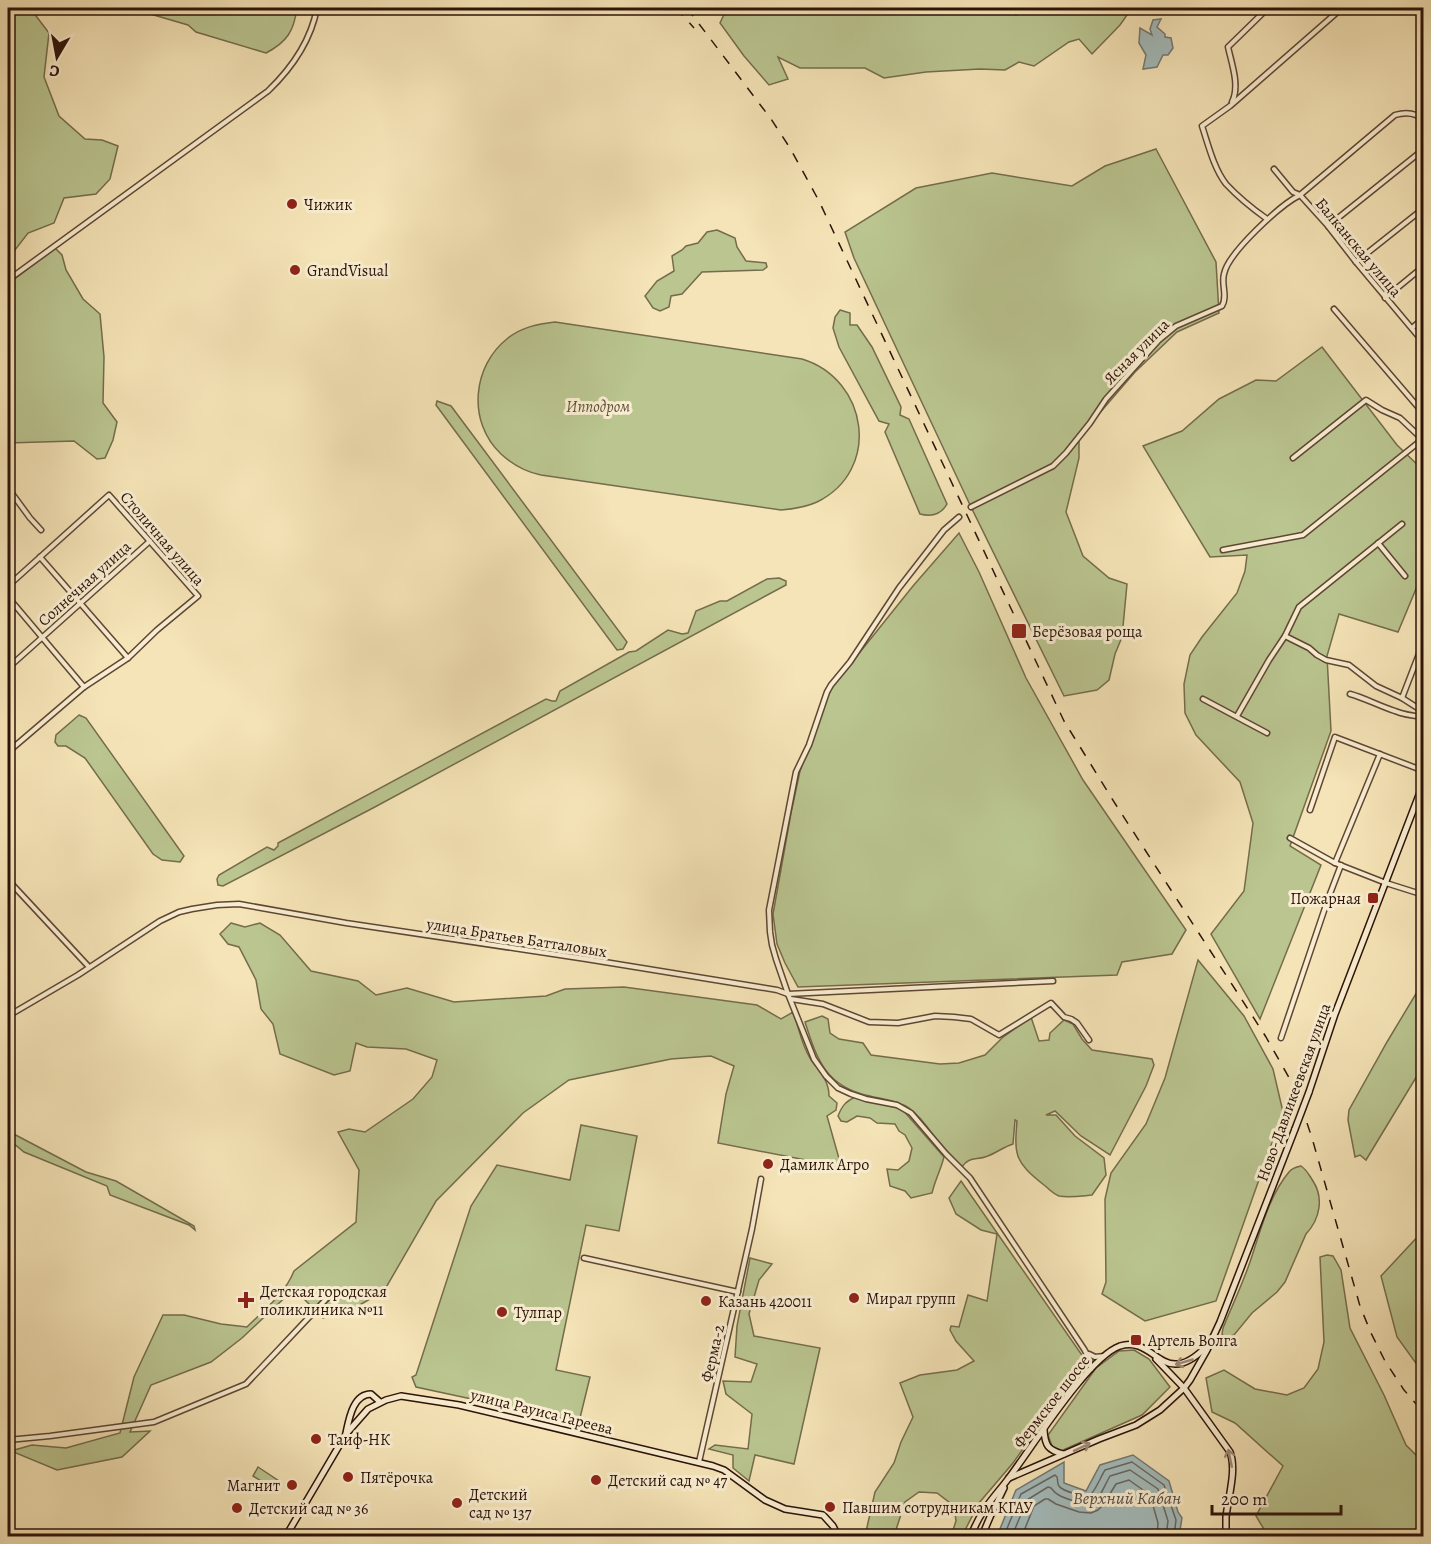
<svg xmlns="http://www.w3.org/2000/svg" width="1431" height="1544" font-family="Alegreya,serif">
<rect width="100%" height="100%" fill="#f5e4b7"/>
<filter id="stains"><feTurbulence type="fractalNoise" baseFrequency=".00333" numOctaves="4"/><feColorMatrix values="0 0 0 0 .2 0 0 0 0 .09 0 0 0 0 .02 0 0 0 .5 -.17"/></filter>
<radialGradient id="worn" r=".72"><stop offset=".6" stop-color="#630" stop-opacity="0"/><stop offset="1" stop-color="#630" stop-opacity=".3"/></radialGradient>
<!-- green -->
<g fill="#bac590" stroke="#746c4c" stroke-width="1.5">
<path d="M8,8H30L49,33L44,77L59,116L85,139L102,140L118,146L110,179L96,194L64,198L54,223L28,233L15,250L8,254Z"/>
<path d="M141,8H297C294,31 287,42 266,53L196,32L188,25L147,13Z"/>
<path d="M727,8H1008L1016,15L1030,8H1132L1120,25L1092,54L1079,39L1069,42L1034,66L1019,62L1005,70L980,69L926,72L884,78L865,68H800L778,57L788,79L769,85L744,56L720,23Z"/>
<path d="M1156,149L1216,262L1219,313L1177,332L1135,372L1079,437V458L1066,512L1083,556L1109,578L1127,584L1122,637L1115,654L1109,680L1097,690L1064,696L971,507L854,258L845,232L916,188L992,173L1072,186L1105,166Z"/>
<path d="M717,230L735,238L737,247L746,261L766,263L767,267L763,270L702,272L682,294L671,296L669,307L660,311L653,308L645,296L657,281L674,271L672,256L682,250L686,246L698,243L707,232Z"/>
<path d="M55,248L62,255L66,270L83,299L100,314L104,357L103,403L117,422L113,440L105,458L97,459L74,441L8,443V284Z"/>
<path d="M840,310L850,313V325H857L872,347L901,407L900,415L909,419L947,504C941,515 932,517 920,514L885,432L889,424L879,421L839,347L833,328L835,317Z"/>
<path d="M555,322L802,359C868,379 882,470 817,502C806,507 794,509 781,510L541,475C526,472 512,464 501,454C467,422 472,366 508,338C522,327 538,324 555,322Z"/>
<path d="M1322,347L1397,445L1423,470V572L1398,632L1339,614L1327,656L1331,731L1290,846L1321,865L1260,1019L1211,934L1244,891L1253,823L1240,782L1196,735L1185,713L1184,684L1190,655L1202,637L1237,593L1245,571L1247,555L1210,557L1143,446L1182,431L1219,399L1256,380L1276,381Z"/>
<path d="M437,401L451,406L627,642L623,649L617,650L436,405Z"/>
<path d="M959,533L979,572L1026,678L1083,780L1186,930L1172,954L1122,962L1117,975L798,987L785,963L777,944L773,914L791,813L800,771L826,700L832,687L913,586Z"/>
<path d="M779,578L786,581V585L373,808L223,886L218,885L217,879L219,875L267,847L274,850L278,846V843L546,699L552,701H556L560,691L629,652L636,651L668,630L682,634L688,633L696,611L720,601H727L767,579Z"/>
<path d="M79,715L86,718L184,856L180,862L162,860L153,854L85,758L66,746H58L55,742L56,735Z"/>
<path d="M231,923L245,927L260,923L280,935L311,971L358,981L376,995L407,988L454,1002L546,996L565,989L624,987L757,1005L781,1019L793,1012C799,1027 801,1044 810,1058C818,1071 829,1079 829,1096L837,1103L836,1110L827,1116L840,1162L839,1170L822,1161H811L718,1143L726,1094L734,1066L711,1056L671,1059L569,1080L523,1113L436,1201L384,1291L351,1310L323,1318L294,1289L242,1338L211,1362L151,1385L130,1432L150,1431L122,1457L57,1470L11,1451L32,1445L66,1448L120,1433L134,1377L163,1315H184L221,1324L247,1327C264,1310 285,1294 294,1271L356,1222L359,1170L338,1132L349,1129L365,1132L413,1099L432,1077L437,1060L406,1049L367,1047L356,1043L350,1071L334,1075L280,1054L273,1024L261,1009L256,980L239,947L228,944L220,934Z"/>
<path d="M1198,960L1244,1016L1273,1069L1283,1112L1216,1301L1145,1321L1102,1294L1106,1282L1105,1199L1111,1173L1146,1124L1165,1078Z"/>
<path d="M1423,982V1066L1366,1160L1360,1155L1355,1157L1348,1120L1349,1110L1387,1042Z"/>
<path d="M822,1016L828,1019L830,1033L839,1039L863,1043L871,1055L940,1064L959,1063L985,1055L1002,1038L1031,1017L1039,1041L1049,1040L1050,1033L1064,1020L1073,1024L1082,1039L1092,1050L1152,1059L1154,1065L1146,1086L1110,1155L1081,1136L1055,1111L1046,1115H1056L1075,1136L1104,1158L1106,1175L1092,1195C1081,1196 1069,1198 1059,1196C1053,1194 1048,1188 1044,1185C1015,1162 1014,1156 1017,1121L1015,1120L1013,1144C1003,1147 995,1154 985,1157C976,1160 968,1157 962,1167C952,1157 943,1147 934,1136C927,1126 919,1115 909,1108C899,1101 882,1099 870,1096C826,1087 817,1060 805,1022Z"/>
<path d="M855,1097L902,1109L944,1157C941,1169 935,1180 932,1193L911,1198L905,1191L890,1186L887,1169L898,1170L909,1161L912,1148L905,1135L899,1131L895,1124L877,1123L870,1118L857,1116L847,1122L841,1121L838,1116C842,1106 845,1102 855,1097Z"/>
<path d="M581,1125L637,1136L619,1231L586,1225L556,1370L590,1377L579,1422L416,1387L412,1377L416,1375L471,1206L497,1165L570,1180Z"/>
<path d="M8,1131L86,1172L116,1181L194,1226L195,1230L189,1225L110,1195L107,1186L24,1152L13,1143L8,1142Z"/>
<path d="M1301,1166C1307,1170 1309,1175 1313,1181C1324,1198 1320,1219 1306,1234L1285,1282L1277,1292L1252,1313L1234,1335L1225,1339L1222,1334L1223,1328C1232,1306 1242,1285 1250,1262C1260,1233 1268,1197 1289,1172C1292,1168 1296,1167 1301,1166Z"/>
<path d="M961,1181L1086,1361L1013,1463L979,1503L962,1536H951L956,1521L954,1506L937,1493L919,1492L905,1502L894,1536H865L875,1492L894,1463L901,1442L913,1417L900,1383L920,1375L957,1370L974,1361L956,1341L950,1330L951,1326L959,1327L968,1295L987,1301L997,1234L981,1230L956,1214L949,1198Z"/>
<path d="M1423,1231V1373L1397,1337L1381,1276Z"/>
<path d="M1327,1255L1333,1256L1341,1270L1350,1328L1384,1395L1406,1445L1423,1462V1536H1268L1256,1516L1283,1466L1235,1423L1212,1412L1206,1378L1224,1370L1255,1389L1287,1395L1304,1388L1318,1369L1324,1342L1320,1257Z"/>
<path d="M750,1258L772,1264L759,1280L749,1314L754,1336L820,1348L794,1464L755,1455L749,1481L733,1468V1455L709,1449L715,1445L748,1449L752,1414L726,1394L723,1381L751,1382L757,1364L735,1357L737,1326Z"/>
<path d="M1134,1350L1149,1359L1170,1387L1142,1415L1061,1451L1052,1446L1048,1435L1096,1368L1119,1351Z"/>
<path d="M258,1467L279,1481L274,1489L253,1476Z"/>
</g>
<!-- water -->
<g fill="#a3bbbb" stroke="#747773" stroke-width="1.5">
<path d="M1161,19L1157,27L1165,34V37L1171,38L1173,48L1168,55H1163L1157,67L1143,69L1146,55L1139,43L1140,28L1152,35L1150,29L1153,20Z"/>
<path d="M1133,1455L1169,1481L1178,1512L1182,1518L1179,1536H997L1016,1490L1064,1462V1483L1086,1491L1100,1465Z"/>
</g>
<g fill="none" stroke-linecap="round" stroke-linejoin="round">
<!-- shore -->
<g stroke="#686662" stroke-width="1.5">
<path d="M1004,1536L1021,1494L1055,1475L1057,1477C1058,1479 1057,1484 1059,1486C1062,1491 1086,1498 1090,1495C1095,1492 1101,1476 1105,1470L1132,1462L1164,1485L1176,1520L1174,1536"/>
<path d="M1012,1536L1027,1500L1048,1487L1051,1488C1056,1495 1062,1497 1071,1500C1099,1510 1098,1497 1110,1476L1130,1470L1158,1489L1168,1521L1166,1536"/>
<path d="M1022,1536L1034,1506L1045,1499H1048L1056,1504L1079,1512L1091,1513L1098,1510L1103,1505L1116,1484L1129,1480L1150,1495L1158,1523L1157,1536"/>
</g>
<!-- street casing -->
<g stroke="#5f4634" stroke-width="7">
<g id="street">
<path d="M1232,102C1240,86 1232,65 1228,47L1268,8"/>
<path d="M1274,169L1293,192L1300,195L1328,226L1356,262L1424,343"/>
<path d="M1267,219C1253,209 1238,197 1226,184C1214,169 1208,144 1202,126L1230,106L1342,8"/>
<path d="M1328,226L1424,149"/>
<path d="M1356,262L1424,208"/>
<path d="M8,280L268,91C292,68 311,40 317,8"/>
<path d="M1385,298L1424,266"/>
<path d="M1334,309L1424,414"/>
<path d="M1412,328L1424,318"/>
<path d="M1293,458L1366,400L1382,410L1400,418L1419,436L1424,437"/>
<path d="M8,488L30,518L41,530"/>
<path d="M971,507L1053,466L1066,453L1090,423L1106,399L1159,340L1176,326L1222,306C1228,296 1221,285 1224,274C1228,253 1280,205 1300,195L1395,115C1405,112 1415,112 1424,120"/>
<path d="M959,517L944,530L899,588L850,662L831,685L827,692L809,745L796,772L769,910L770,932L772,945L776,959L788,994L814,1059L826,1076L838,1088L851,1094L866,1099L897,1105L911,1113L946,1154L970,1178L1084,1349L1089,1358L1091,1369"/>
<path d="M1378,543L1405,576"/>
<path d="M1223,550L1303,535L1424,438"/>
<path d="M40,557L128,658"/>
<path d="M8,586L109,495L198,596L157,630L128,658L84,687L8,752"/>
<path d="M8,597L84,687"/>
<path d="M1285,636L1309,648L1317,655L1326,660L1349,665L1376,686L1402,698L1424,712"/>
<path d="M8,668L150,541"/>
<path d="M1350,694C1365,698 1379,706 1395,711C1404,715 1414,716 1424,717"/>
<path d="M1402,698L1424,641"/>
<path d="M1203,699L1267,733"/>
<path d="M1237,716L1269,660L1285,636L1299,607L1402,524"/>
<path d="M1310,810L1335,737L1424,771"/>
<path d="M1290,838L1335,863L1386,883L1424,895"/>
<path d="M1335,863L1380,754"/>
<path d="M8,880L89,967"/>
<path d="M791,999L823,1004L869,1022L898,1023L935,1016L954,1017L971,1019L999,1035L1051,1003L1064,1017L1071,1019L1077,1023L1089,1040"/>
<path d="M8,1016L78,975L160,921L179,912L192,909L217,905L239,904L346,923L586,959L777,990L788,994L1053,981"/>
<path d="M1281,1038L1328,899L1341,865"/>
<path d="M584,1258L738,1292"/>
<path d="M1089,1354L1095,1357L1104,1356"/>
<path d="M8,1440L50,1436L154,1422L246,1384L330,1295"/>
<path d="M699,1462L752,1229L761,1179"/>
</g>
</g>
<!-- secondary casing -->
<g stroke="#2d1208" stroke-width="8">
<g id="secondary">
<path d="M1309,1092L1335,1014L1424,782"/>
<path d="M1156,1359L1184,1388L1230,1452C1237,1470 1228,1498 1226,1517C1226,1524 1226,1530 1226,1536"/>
<path d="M1044,1430C1045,1446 1048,1450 1063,1454"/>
<path d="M346,1433C349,1419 353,1394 371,1394L380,1402"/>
<path d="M1009,1478L1099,1439L1136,1425L1160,1410L1184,1388L1190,1380L1207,1350L1220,1322L1295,1129"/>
<path d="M286,1536L346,1434L368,1409L386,1400L401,1396L459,1405L713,1466L724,1470L765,1500L785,1509L823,1515L833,1526L838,1536"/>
<path d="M971,1536C974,1528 978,1519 983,1512C990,1500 1000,1490 1008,1479C1031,1449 1088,1357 1120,1346C1156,1335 1162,1391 1206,1347"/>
<path d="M982,1536L990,1517L1004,1488"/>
</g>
</g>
<!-- street -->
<use href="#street" stroke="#f8edd0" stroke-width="4"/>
<!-- secondary -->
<use href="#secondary" stroke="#f8edd0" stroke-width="5"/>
<!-- rail -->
<g stroke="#2d1208" stroke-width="1.5" stroke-dasharray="10 10" stroke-linecap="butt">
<path d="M676,8L694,28"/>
<path d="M687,8L771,119L790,148L819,201L1064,721L1116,805L1266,1037L1296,1090L1312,1138L1360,1306L1371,1333L1385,1361L1404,1390L1424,1413"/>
</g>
<!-- secondary-bridge casing -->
<g stroke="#2d1208" stroke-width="8" stroke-linecap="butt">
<path id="secondary-bridge" d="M1295,1129L1309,1092"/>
</g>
<!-- secondary-bridge -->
<use href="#secondary-bridge" stroke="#f8edd0" stroke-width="5"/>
</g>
<!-- one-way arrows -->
<defs><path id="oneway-shaft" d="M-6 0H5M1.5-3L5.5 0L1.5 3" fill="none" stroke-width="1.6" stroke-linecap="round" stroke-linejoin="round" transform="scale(1.5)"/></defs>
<g stroke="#9d8a76">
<use href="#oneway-shaft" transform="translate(1184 1362) rotate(164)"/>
<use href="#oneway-shaft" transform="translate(1082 1447) rotate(-25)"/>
<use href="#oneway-shaft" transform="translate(1230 1458) rotate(-102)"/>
</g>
<!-- markers -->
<g fill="#8f2418" stroke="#f8edd0" stroke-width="2">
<circle cx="292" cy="204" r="6"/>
<circle cx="295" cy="270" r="6"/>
<rect x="1011" y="623" width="16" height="16" rx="3"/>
<rect x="1367" y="892" width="12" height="12" rx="3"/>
<circle cx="768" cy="1164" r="6"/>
<circle cx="854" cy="1298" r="6"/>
<path d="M243 1291h6v6h6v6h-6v6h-6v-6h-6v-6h6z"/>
<circle cx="706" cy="1301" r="6"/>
<circle cx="502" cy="1312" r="6"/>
<rect x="1130" y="1334" width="12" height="12" rx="3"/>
<circle cx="316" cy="1439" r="6"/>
<circle cx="348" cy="1477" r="6"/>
<circle cx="596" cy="1480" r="6"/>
<circle cx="292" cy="1485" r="6"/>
<circle cx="457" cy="1503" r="6"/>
<circle cx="830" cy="1507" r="6"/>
<circle cx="237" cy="1508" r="6"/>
</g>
<g text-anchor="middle" stroke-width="6" stroke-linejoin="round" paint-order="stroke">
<!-- poi labels -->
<g font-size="16" fill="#2d1208" stroke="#f8edd0" text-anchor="start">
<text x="304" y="210">Чижик</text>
<text x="307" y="276">GrandVisual</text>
<text x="1032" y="637">Берёзовая роща</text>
<text x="1361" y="904" text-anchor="end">Пожарная</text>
<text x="780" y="1170">Дамилк Агро</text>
<text x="260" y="1297">Детская городская<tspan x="260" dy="18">поликлиника №11</tspan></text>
<text x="866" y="1304">Мирал групп</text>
<text x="718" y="1307">Казань 420011</text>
<text x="514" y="1318">Тулпар</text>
<text x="1148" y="1346">Артель Волга</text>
<text x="328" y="1445">Таиф-НК</text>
<text x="360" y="1483">Пятёрочка</text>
<text x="608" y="1486">Детский сад № 47</text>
<text x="280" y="1491" text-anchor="end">Магнит</text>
<text x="469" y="1500">Детский<tspan x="469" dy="18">сад № 137</tspan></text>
<text x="842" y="1513">Павшим сотрудникам КГАУ</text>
<text x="249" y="1514">Детский сад № 36</text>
</g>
<!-- street labels -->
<g font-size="16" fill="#2d1208" stroke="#f8edd0">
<text transform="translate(1359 247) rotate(50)" y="6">Балканская улица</text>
<text transform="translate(1136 351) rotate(-45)" y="6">Ясная улица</text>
<text transform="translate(163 538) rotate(49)" y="6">Столичная улица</text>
<text transform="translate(84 583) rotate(-42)" y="6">Солнечная улица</text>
<text transform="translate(517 937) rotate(9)" y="6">улица Братьев Батталовых</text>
<text transform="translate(1293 1092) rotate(-70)" y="6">Ново-Давликеевская улица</text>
<text transform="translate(712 1353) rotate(-77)" y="6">Ферма-2</text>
<text transform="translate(1051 1401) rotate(-52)" y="6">Фермское шоссе</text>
<text transform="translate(542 1411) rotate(14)" y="6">улица Рауиса Гареева</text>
</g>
<!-- park labels -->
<g font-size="16" font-style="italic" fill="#5e5138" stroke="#f8edd0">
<text x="598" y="412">Ипподром</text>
</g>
<!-- water labels -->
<g font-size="18" font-style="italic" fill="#564d47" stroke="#f8edd0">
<text x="1127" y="1504">Верхний Кабан</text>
</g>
</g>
<!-- margin -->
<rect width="1431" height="1544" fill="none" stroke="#f5e4b7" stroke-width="30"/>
<rect x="9" y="9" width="1413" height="1526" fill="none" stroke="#2d1208" stroke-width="3"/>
<rect x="15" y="15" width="1401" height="1514" fill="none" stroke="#2d1208" stroke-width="1.5"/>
<!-- north arrow -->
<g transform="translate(57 57) rotate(190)" stroke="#f8edd0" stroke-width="4.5" paint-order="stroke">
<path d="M0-4.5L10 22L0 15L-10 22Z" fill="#2d1208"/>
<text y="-9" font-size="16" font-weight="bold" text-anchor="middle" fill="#2d1208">С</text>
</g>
<!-- scale -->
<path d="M1212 1505v9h129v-9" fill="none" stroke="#2d1208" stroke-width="3"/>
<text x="1221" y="1505" font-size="18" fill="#2d1208" stroke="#f8edd0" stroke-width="4.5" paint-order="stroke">200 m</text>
<rect width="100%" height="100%" filter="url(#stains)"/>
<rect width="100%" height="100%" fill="url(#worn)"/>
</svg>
